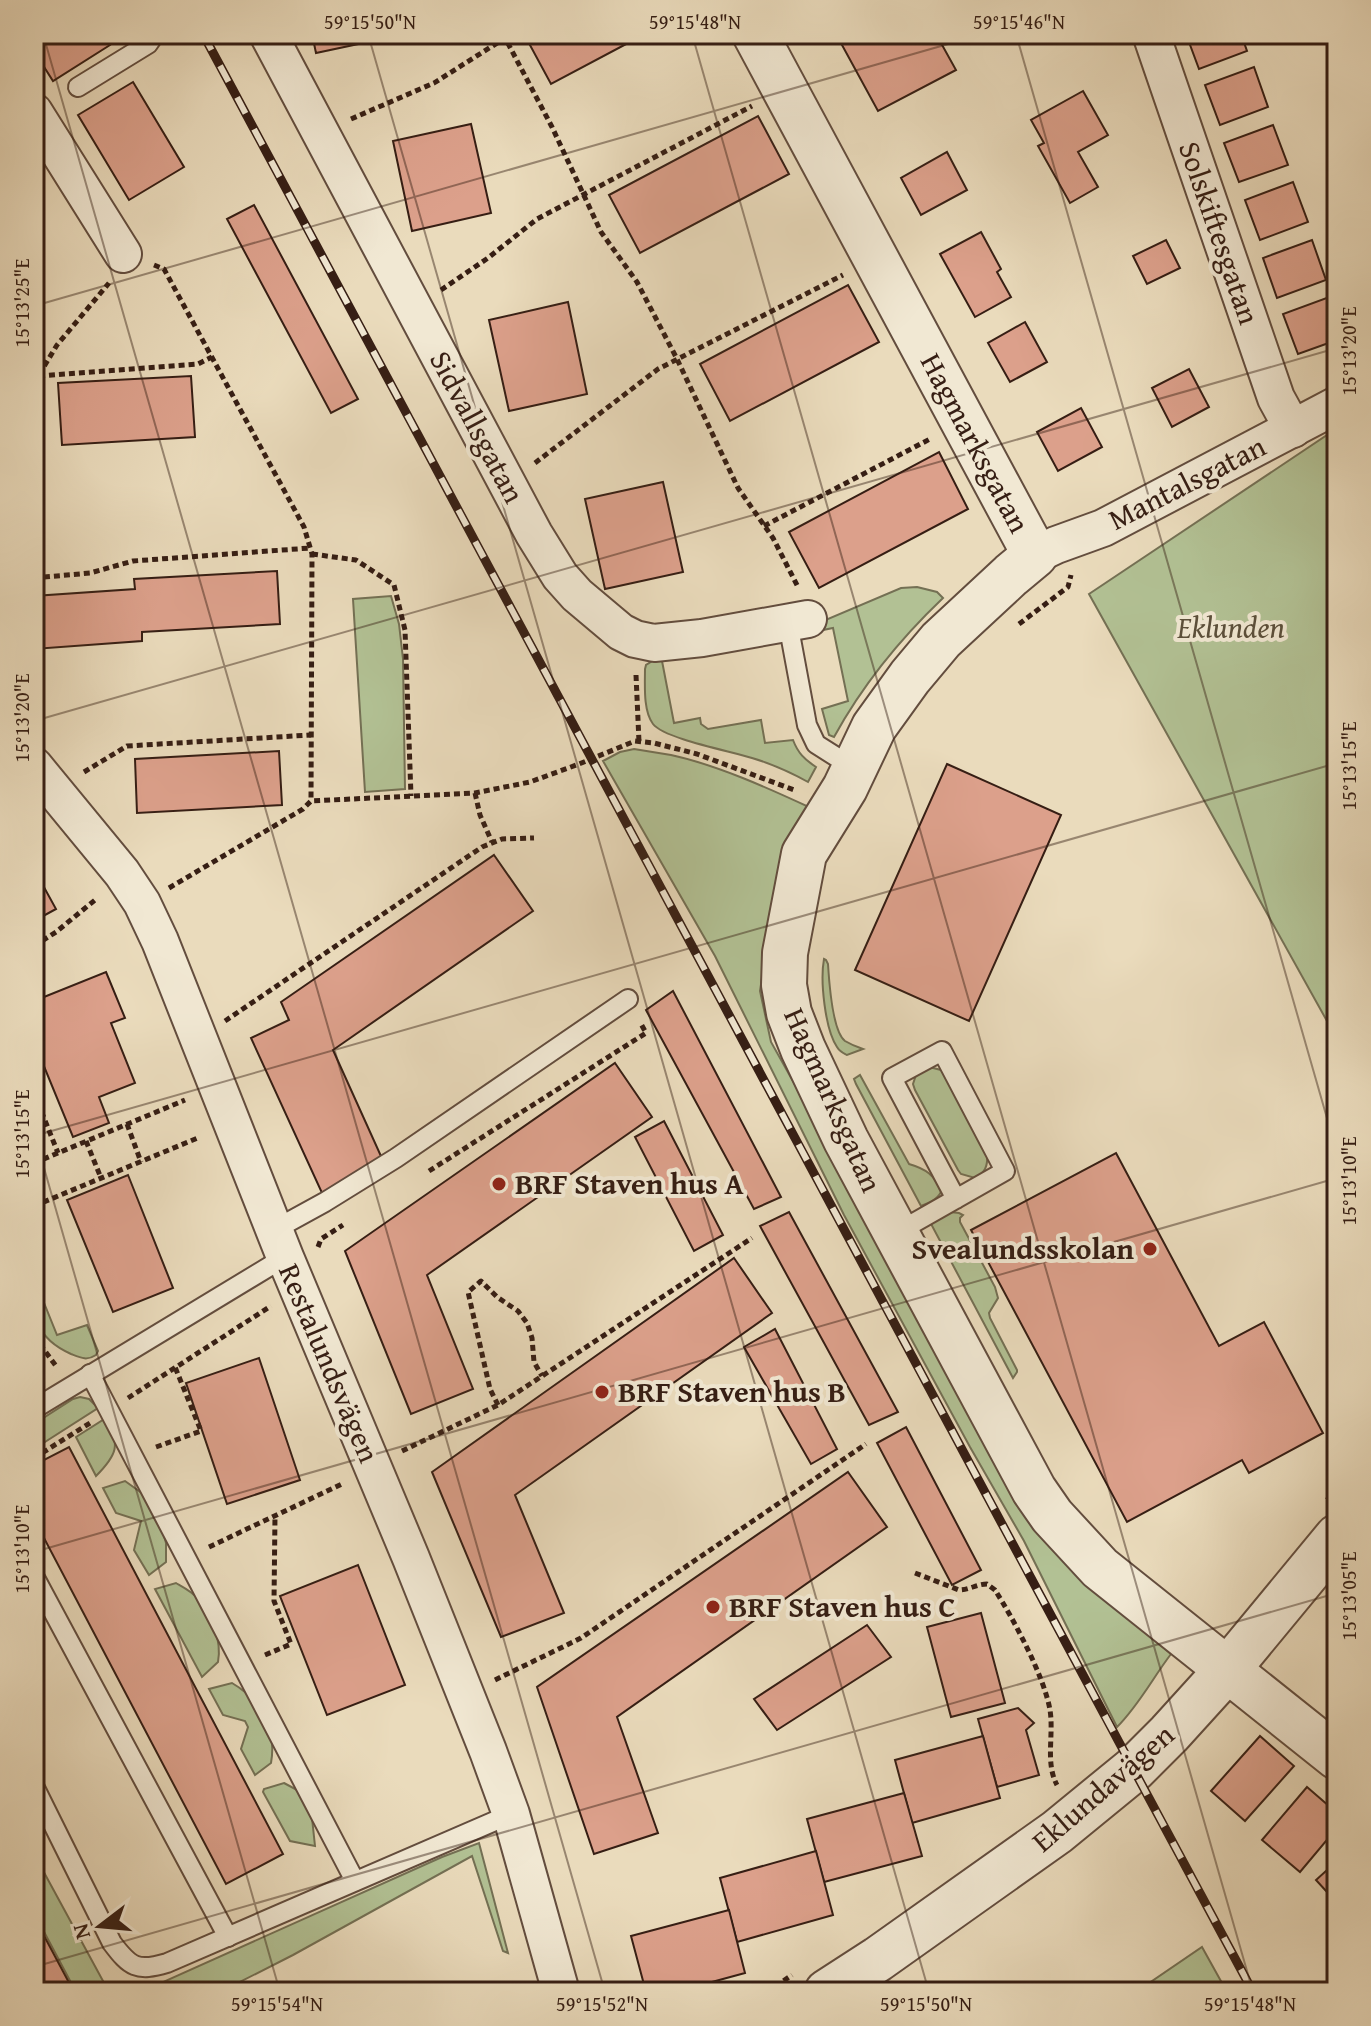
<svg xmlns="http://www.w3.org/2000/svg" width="1371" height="2026" font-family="'Gentium Book Plus',serif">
<rect width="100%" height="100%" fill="#eadbbc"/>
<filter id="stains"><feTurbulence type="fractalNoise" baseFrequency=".0025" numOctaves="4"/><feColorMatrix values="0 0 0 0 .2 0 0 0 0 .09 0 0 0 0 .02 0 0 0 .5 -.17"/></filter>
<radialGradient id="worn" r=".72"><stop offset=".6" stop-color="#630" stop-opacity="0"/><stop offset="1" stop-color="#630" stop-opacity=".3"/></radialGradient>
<!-- green -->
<g fill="#b2c194" stroke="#747054" stroke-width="2">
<path d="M1336,429L1337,431V1039L1089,594Z"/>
<path d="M917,587L937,592L943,598C901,638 862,686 834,737L829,735L822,709L848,701L833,628L818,631L816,624L901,588Z"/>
<path d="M391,596L399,624L403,659L405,789L365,792L353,599Z"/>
<path d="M659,657L662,661L674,723L700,718L701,724L708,729L761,720L765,743L793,740C798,753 804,759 816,767L808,782C790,772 772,764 752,758C730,751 665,739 653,724C643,711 645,685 645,669L646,665Z"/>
<path d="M634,749C647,751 659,753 671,755C717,765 768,788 811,808L768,939L760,991L771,1042L799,1092L1120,1608L1171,1654C1152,1679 1139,1705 1117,1727L1024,1541L970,1447L844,1215L715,956L603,761L620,752Z"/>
<path d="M824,959L826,960L828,964C829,980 832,1031 845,1041C850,1044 857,1047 863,1049L847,1055C843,1053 840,1052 837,1047C825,1029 820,981 824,959Z"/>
<path d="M929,1067L941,1070L945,1074L987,1155C988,1166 985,1173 975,1178L961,1174L958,1170L915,1090L913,1084L916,1075Z"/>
<path d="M860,1075L909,1164C926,1169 935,1175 941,1192C937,1200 929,1203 921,1206L856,1084L854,1079Z"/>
<path d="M950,1212L959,1213L963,1215L960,1218V1222L995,1287L998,1298L989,1313L990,1318L1017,1370V1372L1013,1378L930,1222Z"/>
<path d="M34,1278L57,1335L87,1325L98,1351L96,1355C87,1361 81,1358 71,1354C33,1337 34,1315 34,1278Z"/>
<path d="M80,1397L89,1399L98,1408L34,1449V1424L73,1399Z"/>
<path d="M106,1418C121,1445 117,1455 96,1476L76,1437Z"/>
<path d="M125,1481L143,1494L162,1528L166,1543V1562L149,1575L134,1550L141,1521L116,1513L103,1488Z"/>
<path d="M176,1583C183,1587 193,1592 198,1599C212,1615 222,1641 218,1662L202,1677L155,1589Z"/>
<path d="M232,1683C261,1700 277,1729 271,1763L255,1775L241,1749L248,1727L245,1721L223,1715L209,1689Z"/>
<path d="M284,1783L299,1791L312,1818L315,1846L290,1841L263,1792L264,1789Z"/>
<path d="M479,1843L508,1953L503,1951L472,1856L293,1955L220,1992H155L156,1987L163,1982L442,1857Z"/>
<path d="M34,1854L109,1992H76L34,1913Z"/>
<path d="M1202,1947L1227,1992H1136Z"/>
</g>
<!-- building -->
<g fill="#dca08b" stroke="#361e14" stroke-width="2">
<path d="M34,34H103L110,45L53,81L34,51Z"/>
<path d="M312,34H395L396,36L316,53Z"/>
<path d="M524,34H645L551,84Z"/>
<path d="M836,34H936L956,70L878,111Z"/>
<path d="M1186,34H1241L1247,51L1199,69Z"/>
<path d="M1254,67L1268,107L1220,125L1205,85Z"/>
<path d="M133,82L184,167L129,200L78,115Z"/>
<path d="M1083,91L1108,135L1078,152L1098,187L1070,203L1038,146L1044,143L1031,120Z"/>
<path d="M758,116L789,174L640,253L609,195Z"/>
<path d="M471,124L491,213L412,231L393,141Z"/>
<path d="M1273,125L1288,165L1239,182L1224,143Z"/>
<path d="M947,152L967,190L921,215L901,178Z"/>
<path d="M1293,182L1308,222L1260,240L1245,200Z"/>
<path d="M254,205L358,399L331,413L227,219Z"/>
<path d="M981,232L1001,269L997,272L1011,297L975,317L940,254Z"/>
<path d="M1166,240L1180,268L1147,284L1133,256Z"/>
<path d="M1312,240L1326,280L1277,298L1263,258Z"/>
<path d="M848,285L879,342L730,421L700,364Z"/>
<path d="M1332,296L1337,310V340L1298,354L1283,314Z"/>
<path d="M568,302L587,394L509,411L489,320Z"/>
<path d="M1025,322L1047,362L1010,382L988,343Z"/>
<path d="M1189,369L1209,407L1172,427L1152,388Z"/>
<path d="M191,376L195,437L62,445L58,383Z"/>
<path d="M1081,408L1102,447L1058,471L1037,432Z"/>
<path d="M939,452L968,509L819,588L789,532Z"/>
<path d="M663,482L683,572L605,589L585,499Z"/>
<path d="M277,571L280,624L142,632V641L34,649V596L135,589L134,579Z"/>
<path d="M279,751L282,805L137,813L135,759Z"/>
<path d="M947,764L1061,815L969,1021L855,970Z"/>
<path d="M494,855L533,911L333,1050L385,1165L322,1193L251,1038L289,1020L281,1002Z"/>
<path d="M34,869L56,909L34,921Z"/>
<path d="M106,972L125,1018L111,1023L135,1083L99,1097L109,1123L73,1137L34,1042V1001Z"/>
<path d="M673,991L781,1197L754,1209L646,1010Z"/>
<path d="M615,1063L652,1117L427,1275L473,1389L411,1414L345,1251Z"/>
<path d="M664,1121L723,1235L694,1251L635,1137Z"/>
<path d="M1116,1153L1219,1346L1264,1322L1323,1433L1249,1473L1242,1460L1127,1522L971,1230Z"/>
<path d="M128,1175L173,1288L113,1312L67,1200Z"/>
<path d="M789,1212L898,1412L869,1425L760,1226Z"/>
<path d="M734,1258L772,1313L515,1495L564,1613L501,1637L432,1472Z"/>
<path d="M775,1329L837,1449L811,1464L744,1347Z"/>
<path d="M259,1358L300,1480L227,1504L186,1383Z"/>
<path d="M906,1427L981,1570L952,1585L877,1443Z"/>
<path d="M69,1447L283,1854L226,1884L34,1519V1465Z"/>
<path d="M848,1472L887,1527L617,1717L658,1833L594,1854L537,1687Z"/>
<path d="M358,1565L405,1685L327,1715L280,1596Z"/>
<path d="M981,1613L1005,1703L951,1717L927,1627Z"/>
<path d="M867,1625L891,1657L777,1730L754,1699Z"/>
<path d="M1337,1633V1652L1328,1644Z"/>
<path d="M1018,1708L1034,1723L1026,1730L1039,1775L997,1787L978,1719Z"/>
<path d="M983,1736L1000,1798L912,1823L895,1760Z"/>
<path d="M1260,1736L1294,1766L1245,1821L1211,1791Z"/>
<path d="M1307,1787L1337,1813V1828L1300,1872L1262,1840Z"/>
<path d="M904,1793L922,1856L824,1882L807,1819Z"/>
<path d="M816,1851L833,1915L737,1942L720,1878Z"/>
<path d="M1337,1861V1903L1316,1880Z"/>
<path d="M729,1910L745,1973L675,1992H646L631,1936Z"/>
<path d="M34,1917L74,1992H34Z"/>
</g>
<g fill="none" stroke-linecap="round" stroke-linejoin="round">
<!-- service casing -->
<g stroke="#634d3e" stroke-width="22">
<g id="service">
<path d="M78,87L148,44L155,34"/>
<path d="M788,623L807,725L816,744L854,768"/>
<path d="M274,1230L325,1202L396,1158L628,999"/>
<path d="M896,1233L1005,1171L942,1051L892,1078L956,1199"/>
<path d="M90,1374L355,1881"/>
<path d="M34,1409L285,1257"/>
<path d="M34,1576L228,1937"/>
<path d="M34,1786L112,1943C130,1967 137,1972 167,1963L511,1814"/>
</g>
</g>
<!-- minor casing -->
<g stroke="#634d3e" stroke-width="40">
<g id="minor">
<path d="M268,34L534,534L560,576L577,595L621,632L635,639L654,643L702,638L808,619"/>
<path d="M1151,34L1276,398L1293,429"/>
<path d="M34,112L123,254"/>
<path d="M1035,555L1056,545L1103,528L1337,405"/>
<path d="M34,766L122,873L142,903L160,941L285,1257L411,1558L488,1751L511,1814L561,1992"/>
</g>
</g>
<!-- tertiary casing -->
<g stroke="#634d3e" stroke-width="48">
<g id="tertiary">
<path d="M755,34L1035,555L1011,575L941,640L910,677L874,727L845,788L804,854L785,953L784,985L789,1013L803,1049L846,1140L1034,1490L1052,1516L1100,1568L1337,1757"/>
<path d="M827,1992L878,1959L1057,1832L1134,1769L1169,1734L1228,1669L1337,1537"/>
</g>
</g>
<!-- path -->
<g stroke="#361e14" stroke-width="5" stroke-dasharray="6 4" stroke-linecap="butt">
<path d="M503,34L552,127L601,232L637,282L677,359L738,488L773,538L798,587"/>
<path d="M351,119L434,83L505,38"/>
<path d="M154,265L164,269L304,527L312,554L311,801"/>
<path d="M441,290L488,258L537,219L752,106"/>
<path d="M39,376L198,364L212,357"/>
<path d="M34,383L57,345L109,283"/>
<path d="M535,463L658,369L843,275"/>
<path d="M764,526L930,439"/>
<path d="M312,554L356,560L394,585L405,630L411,796"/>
<path d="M34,578L90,573L133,561L310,548"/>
<path d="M1019,624L1068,587L1071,575"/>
<path d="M636,675L639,742"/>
<path d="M84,772L127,746L311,735"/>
<path d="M475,793L480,815L492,842"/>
<path d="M169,888L303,809L311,801L475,793L530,782L579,764L635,741L654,743L697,754L797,791"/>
<path d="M34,946L56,932L95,900L97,902"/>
<path d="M225,1021L482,847L502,839L534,838"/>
<path d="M34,1093L58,1153"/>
<path d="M127,1124L141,1162"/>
<path d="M86,1141L101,1178"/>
<path d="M34,1163L185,1100"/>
<path d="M429,1171L646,1033L640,1022"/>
<path d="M34,1206L200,1137"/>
<path d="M318,1247L321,1239L343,1225"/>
<path d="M34,1336L56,1366"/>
<path d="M128,1398L271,1306"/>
<path d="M498,1405L490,1389L468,1292L481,1281L497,1297L518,1311L527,1323L532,1338L534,1362L542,1376"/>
<path d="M156,1447L201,1431L175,1367"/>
<path d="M402,1451L498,1405L752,1238"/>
<path d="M34,1458L90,1423"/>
<path d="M1327,1500L1337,1489"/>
<path d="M209,1547L344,1483"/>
<path d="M915,1573L959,1590C969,1590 977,1584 987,1584L995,1590C1014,1620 1044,1676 1050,1710C1054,1735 1045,1763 1057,1785"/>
<path d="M265,1655L291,1644L274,1601L275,1516"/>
<path d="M495,1680L581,1638L866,1444"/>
<path d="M767,1992L792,1975"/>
</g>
<!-- service -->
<use href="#service" stroke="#f1e8d3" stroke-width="18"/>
<!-- minor -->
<use href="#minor" stroke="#f1e8d3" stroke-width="36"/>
<!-- tertiary -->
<use href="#tertiary" stroke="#f1e8d3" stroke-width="44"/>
<!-- rail casing -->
<g stroke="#361e14" stroke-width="9">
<path id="rail" d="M203,34L1253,1992"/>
</g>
<!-- rail -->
<use href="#rail" stroke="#f1e8d3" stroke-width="6" stroke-dasharray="18" stroke-linecap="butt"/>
</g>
<!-- ticks -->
<path fill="none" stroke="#361e14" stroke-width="2" stroke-opacity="0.45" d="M43,34L605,1992M368,34L929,1992M692,34L1253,1992M1016,34L1337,1153M34,306L983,34M34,721L1337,348M34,1133L280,1992M34,1136L1337,763M34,1552L1337,1178M34,1967L1337,1593"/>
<!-- markers -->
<g fill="#8f2418" stroke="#f1e8d3" stroke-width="3">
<circle cx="499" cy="1184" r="8"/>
<circle cx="1150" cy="1249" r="8"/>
<circle cx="602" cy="1392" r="8"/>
<circle cx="713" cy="1607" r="8"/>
</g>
<g text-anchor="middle" stroke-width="8" stroke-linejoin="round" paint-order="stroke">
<!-- street labels -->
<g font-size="30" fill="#361e14" stroke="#f1e8d3">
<text transform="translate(1219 233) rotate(71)" y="10">Solskiftesgatan</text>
<text transform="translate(477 427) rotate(62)" y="10">Sidvallsgatan</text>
<text transform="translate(975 443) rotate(62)" y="10">Hagmarksgatan</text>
<text transform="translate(1187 483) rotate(-27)" y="10">Mantalsgatan</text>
<text transform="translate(833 1100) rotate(66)" y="10">Hagmarksgatan</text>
<text transform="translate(329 1363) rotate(67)" y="10">Restalundsvägen</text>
<text transform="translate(1103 1788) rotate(-41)" y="10">Eklundavägen</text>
</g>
<!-- park labels -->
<g font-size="30" font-style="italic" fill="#5b4f3a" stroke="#f1e8d3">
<text x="1231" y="638">Eklunden</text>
</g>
<!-- poi labels -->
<g font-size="30" font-weight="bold" fill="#361e14" stroke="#f1e8d3" text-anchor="start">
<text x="515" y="1194">BRF Staven hus A</text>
<text x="1134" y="1259" text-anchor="end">Svealundsskolan</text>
<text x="618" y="1402">BRF Staven hus B</text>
<text x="729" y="1617">BRF Staven hus C</text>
</g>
</g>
<!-- margin -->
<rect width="1371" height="2026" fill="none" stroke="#eadbbc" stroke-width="88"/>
<!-- north arrow -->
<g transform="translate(100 1926) rotate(254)" stroke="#f1e8d3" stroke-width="6" paint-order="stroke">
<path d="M0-6L14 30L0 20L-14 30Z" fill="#361e14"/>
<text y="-12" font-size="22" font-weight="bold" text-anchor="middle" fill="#361e14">N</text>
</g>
<rect x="44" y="44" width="1283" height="1938" fill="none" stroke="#361e14" stroke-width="3"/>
<g font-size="20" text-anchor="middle" fill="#361e14">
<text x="370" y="29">59°15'50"N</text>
<text x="695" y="29">59°15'48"N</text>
<text x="1019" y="29">59°15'46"N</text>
<text transform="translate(22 303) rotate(-90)" y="7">15°13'25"E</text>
<text transform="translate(1349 351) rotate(-90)" y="7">15°13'20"E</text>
<text transform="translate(22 718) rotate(-90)" y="7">15°13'20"E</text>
<text transform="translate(1349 766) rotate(-90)" y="7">15°13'15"E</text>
<text transform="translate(22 1134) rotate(-90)" y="7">15°13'15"E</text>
<text transform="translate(1349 1181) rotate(-90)" y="7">15°13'10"E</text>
<text transform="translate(22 1549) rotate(-90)" y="7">15°13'10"E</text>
<text transform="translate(1349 1596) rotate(-90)" y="7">15°13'05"E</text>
<text x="277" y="2011">59°15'54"N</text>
<text x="602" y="2011">59°15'52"N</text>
<text x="926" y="2011">59°15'50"N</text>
<text x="1250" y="2011">59°15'48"N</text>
</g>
<rect width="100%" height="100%" filter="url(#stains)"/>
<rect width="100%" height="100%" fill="url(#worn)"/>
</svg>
